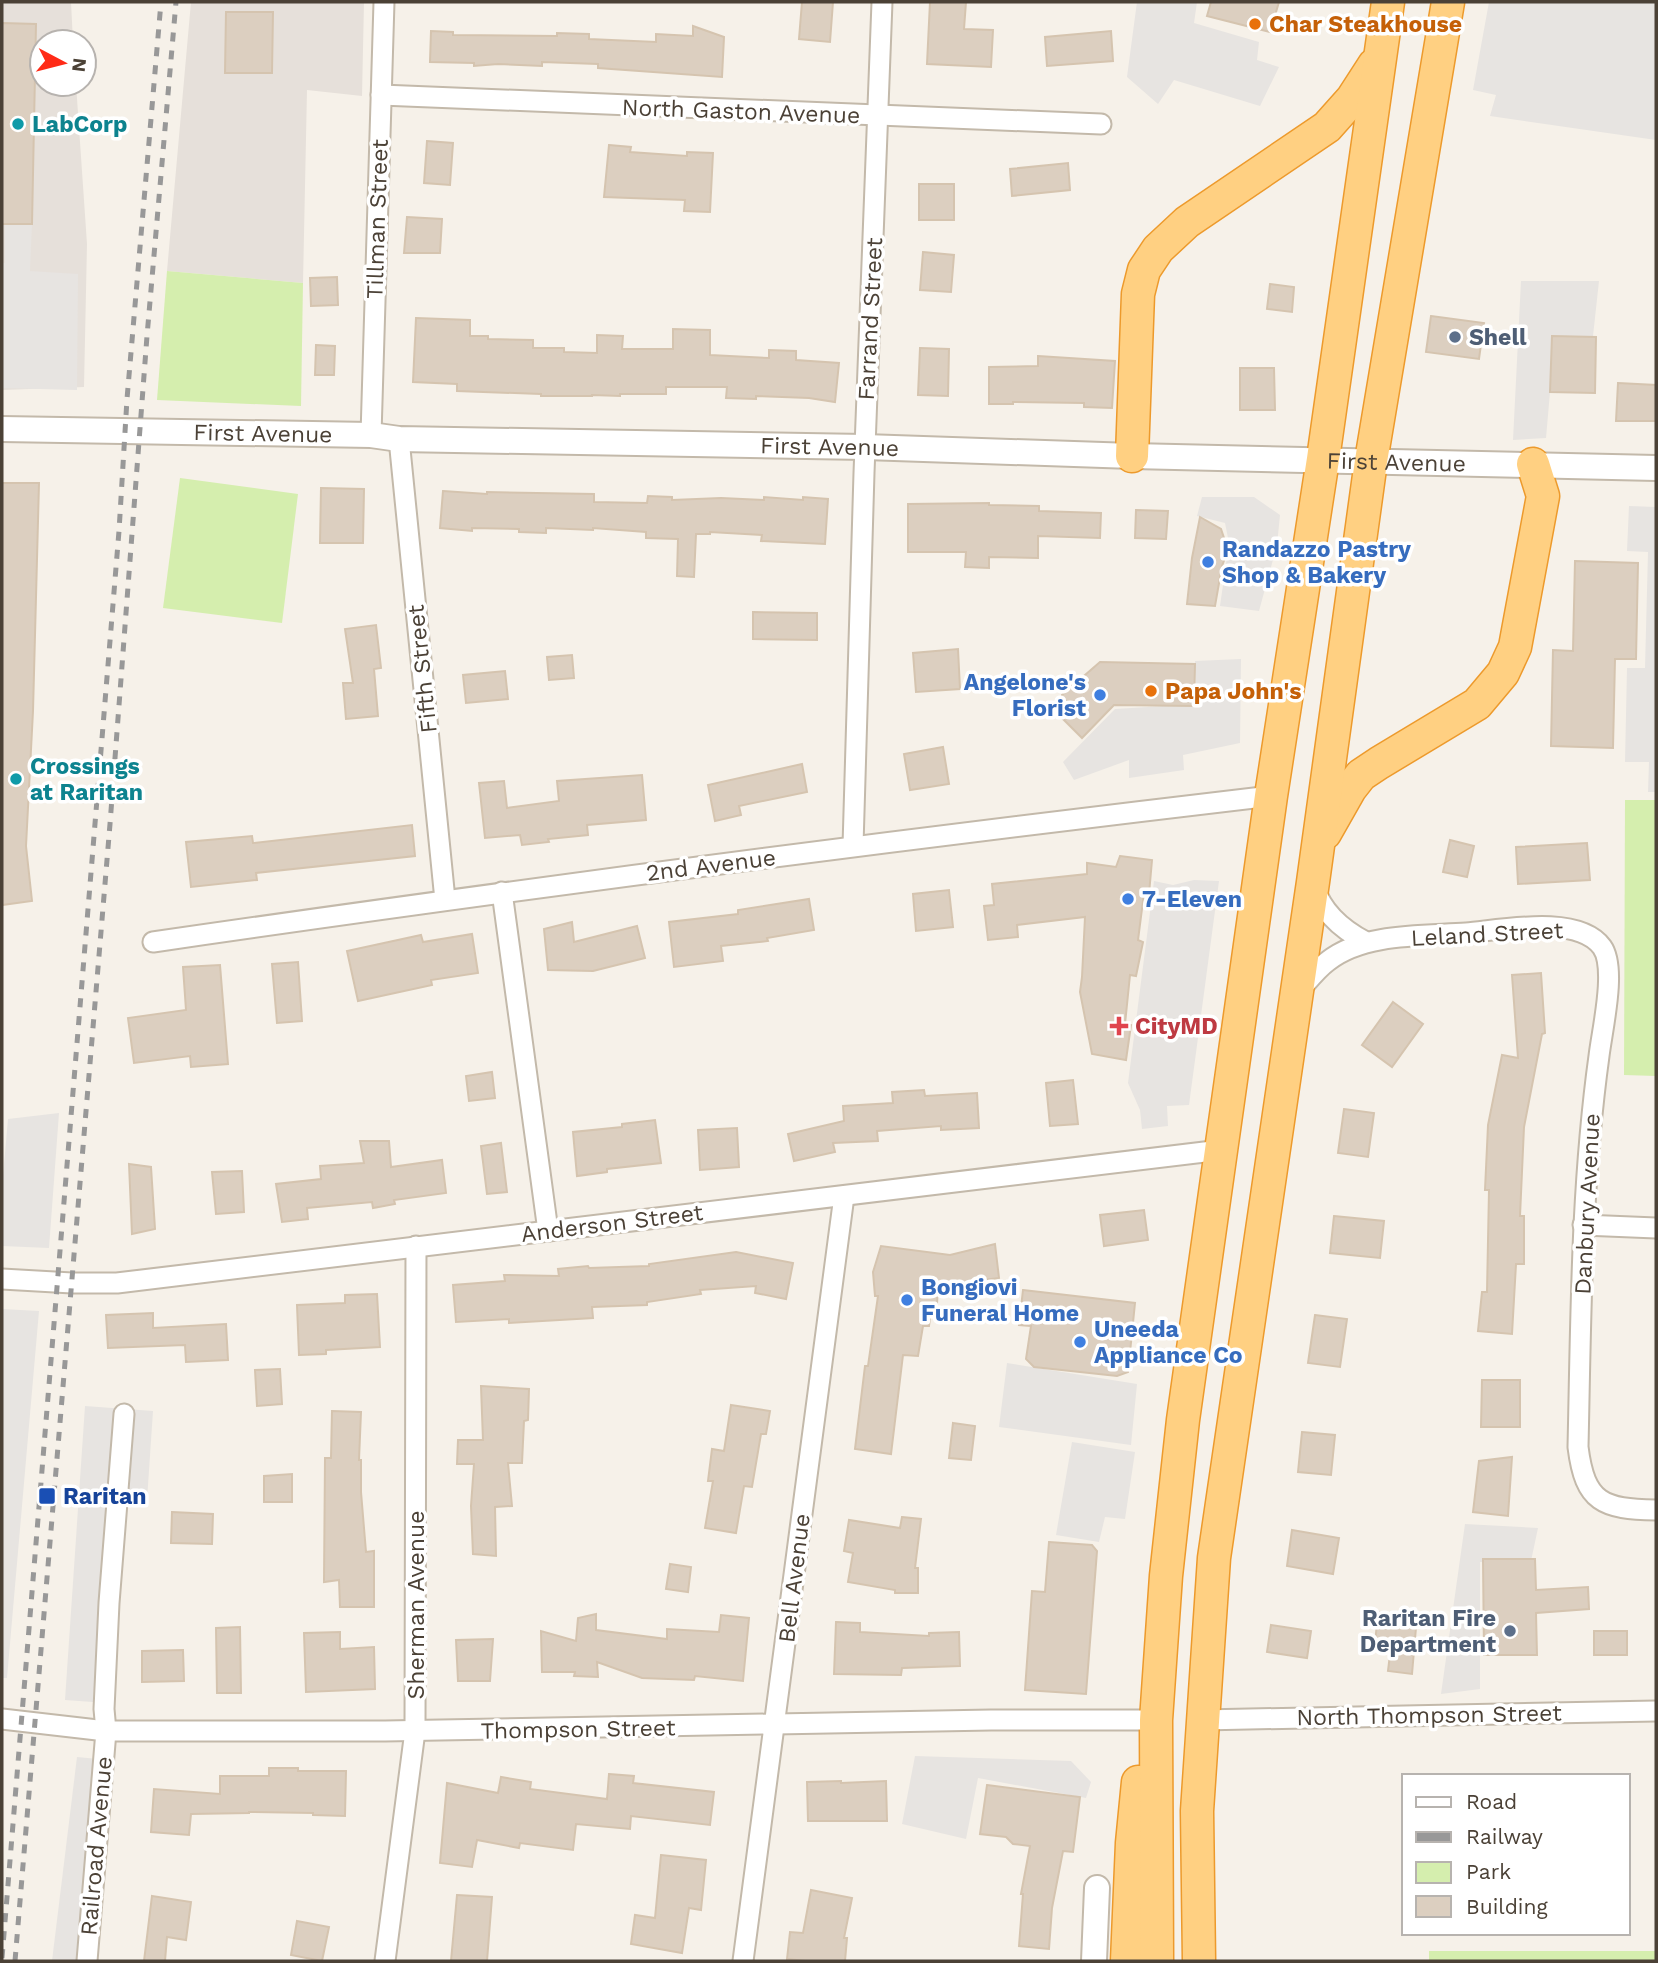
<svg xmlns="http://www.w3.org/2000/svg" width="1658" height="1963" font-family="'Work Sans',sans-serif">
<rect width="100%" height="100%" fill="#f6f1e9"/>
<!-- industrial -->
<g fill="#e6e0da">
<path d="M2,2H71L73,42H42V84H76L87,244L84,387L2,390Z"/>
<path d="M191,2H364L362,96L307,90L303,283L167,271Z"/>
</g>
<!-- green -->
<g fill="#d5eeae">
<path d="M167,271L303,283L301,406L157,400Z"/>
<path d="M180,478L298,494L282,623L163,608Z"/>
<path d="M1625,800H1656V1076L1624,1075Z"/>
<rect x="1429" y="1951" width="227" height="10"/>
</g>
<!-- parking -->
<g fill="#e7e4e1">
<path d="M1137,2H1197L1194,23L1259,42L1257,60L1279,67L1260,106L1174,80L1158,104L1127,77Z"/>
<path d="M1489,2H1656V140L1490,116L1496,95L1473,90Z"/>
<path d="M5,224H32L30,271L78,274L77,390L2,388V263H5Z"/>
<path d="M1521,281H1599L1593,336L1552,342L1550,392L1546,438L1513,440Z"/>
<path d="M1202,497H1254L1280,515L1277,545L1259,611L1220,606L1229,543L1225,523L1197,516Z"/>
<path d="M1629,506L1656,507V792H1648L1649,762H1625L1627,668H1645L1648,552L1627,551Z"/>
<path d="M1241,659L1240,743L1183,755L1184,770L1129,778V760L1074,780L1063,762L1115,709L1196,704L1195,661Z"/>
<path d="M1194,880L1219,881L1189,1105L1167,1106L1168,1126L1142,1129L1140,1110L1128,1083L1154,881L1173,885Z"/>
<path d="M59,1113L49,1248L2,1246V1187L8,1119Z"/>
<path d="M2,1309L39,1311L7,1678H2Z"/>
<path d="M1007,1363L1137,1384L1131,1445L999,1427Z"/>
<path d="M85,1406L153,1411L147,1500L107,1498L93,1702L65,1700Z"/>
<path d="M1072,1442L1135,1452L1125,1519L1105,1517L1099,1542L1056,1535Z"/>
<path d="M1465,1524L1538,1528L1531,1561L1480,1562V1689L1441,1694Z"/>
<path d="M915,1756L1071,1761L1091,1782L1086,1798L978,1778L966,1839L902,1824Z"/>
<path d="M77,1757L108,1760L83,1961H52Z"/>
</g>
<!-- building -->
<g fill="#dccfc0" stroke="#d5c4af" stroke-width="2">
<path d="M802,2H833L830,42L799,39Z"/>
<path d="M930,2H966L964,29L993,30L991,67L927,64Z"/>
<path d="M1211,2H1279L1270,32L1207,16Z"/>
<path d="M226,12H273L272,73H225Z"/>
<path d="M2,23L36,24L32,224H2Z"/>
<path d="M693,26L724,37L722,77L598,68V64L542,62V66L498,64L474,66V63L430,62L431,31L453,32V35L557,36V33L589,34V39L656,42V34L693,36Z"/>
<path d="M1111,31L1113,61L1047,66L1045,37Z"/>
<path d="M427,141L453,143L450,185L424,183Z"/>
<path d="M609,145L631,147L630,152L687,156V152L713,153L710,212L684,211L685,200L604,197Z"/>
<path d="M1068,163L1070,190L1012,196L1010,169Z"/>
<rect x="919" y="184" width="35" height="36"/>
<path d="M407,217L442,219L440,253H404Z"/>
<path d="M923,252L954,255L951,292L920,290Z"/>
<path d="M337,277L338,305L311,306L310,278Z"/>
<path d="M1270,284L1294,287L1292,312L1267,309Z"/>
<path d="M1431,316L1484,323L1479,359L1426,352Z"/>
<path d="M416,318L470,320V336H488V339L533,340V348H564V352L597,353V335L623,336L622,349H673V329L710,330V355L769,358V350L796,351V360L839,363L835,402L809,398L756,396V399L726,398L727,387H666V394H620V396L592,395V396H541V394L457,391V384L413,382Z"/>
<path d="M1552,336L1596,337L1595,393L1550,392Z"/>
<path d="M316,345L335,346L334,375H315Z"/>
<path d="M920,348L949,349L948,396L918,395Z"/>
<path d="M1038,356L1115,361L1112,408L1084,407V403L1013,402V404H989V367L1038,366Z"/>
<path d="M1240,368H1274L1275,410H1240Z"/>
<path d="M1618,383L1656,385V421H1616Z"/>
<path d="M2,483H39L33,711L26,846L32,901L2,905Z"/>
<path d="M321,488L364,489L363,543H320Z"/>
<path d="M443,491L487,494V492L594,494V502L647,503L648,496L672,497V500L721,498L764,500V497L803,500V497L828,499L825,544L761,541L762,535L710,532V534H696L694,577L677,576L678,539L646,538V532L593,528V530L546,528V533L519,532V529L472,528V531L440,528Z"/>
<path d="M989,503V505L1039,506V511L1101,513L1100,538L1038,536V558L989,557V568L965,567L966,552H908V504Z"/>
<path d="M1136,510L1168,511L1166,539L1135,538Z"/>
<path d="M1200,517L1221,529L1228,550L1222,566L1215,606L1187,604L1192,558Z"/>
<path d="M1575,561L1638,563L1636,659H1615L1613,748L1551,746L1553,650L1573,651Z"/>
<path d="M753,612L817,613V640L753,639Z"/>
<path d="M376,625L381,668L374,669L378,716L346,719L343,683H353L345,629Z"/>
<path d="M958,649L960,689L916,692L913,653Z"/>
<path d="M572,655L574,678L549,680L547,657Z"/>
<path d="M1100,662L1195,664L1194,706L1114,705L1082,738L1062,718V695Z"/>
<path d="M505,671L508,699L466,703L463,675Z"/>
<path d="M943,747L949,784L910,790L904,754Z"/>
<path d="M802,764L807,792L739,806L741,815L715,821L708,785Z"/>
<path d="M642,775L646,820L587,825L588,835L548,839L549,842L522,845L520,835L485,838L479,783L504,781L507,808L559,801L557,781Z"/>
<path d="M412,825L415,856L256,873L257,880L191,887L186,842L252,836L253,843Z"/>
<path d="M1450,840L1474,846L1467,877L1443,872Z"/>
<path d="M1587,843L1590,880L1518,884L1516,847Z"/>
<path d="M1120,856L1152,860L1149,894L1144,893L1138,940L1143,942L1136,976L1130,975L1125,1024L1131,1025L1126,1060L1092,1054L1080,992L1082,977L1085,917L1017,925L1018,937L988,940L984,906L994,905L992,884L1087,874V863L1116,867Z"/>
<path d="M949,890L953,927L916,931L913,894Z"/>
<path d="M809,899L814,930L767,938L768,941L721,946L723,961L674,967L669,922L738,914V910Z"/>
<path d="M572,922L574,942L637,926L645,958L593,971L548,970L544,929Z"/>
<path d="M472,934L478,973L431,980L432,985L358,1001L347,951L421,935L423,942Z"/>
<path d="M298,962L302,1021L277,1023L272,964Z"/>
<path d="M220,965L228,1064L191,1067L190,1056L134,1063L128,1018L186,1010L183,967Z"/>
<path d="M1541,973L1545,1033L1542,1034L1524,1127L1520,1216H1524V1264H1516L1512,1334L1478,1331L1482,1292H1487L1489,1190H1485L1488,1125L1502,1055L1518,1058L1512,975Z"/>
<path d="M1393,1002L1423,1024L1392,1067L1362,1045Z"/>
<path d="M492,1072L495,1098L469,1101L466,1076Z"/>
<path d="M1073,1080L1078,1124L1050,1126L1046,1083Z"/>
<path d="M924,1090L925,1096L977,1093L979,1128L941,1130V1126L877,1131L878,1141L833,1143L835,1152L794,1161L788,1134L844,1121L843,1106L893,1103L892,1092Z"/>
<path d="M1344,1109L1374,1113L1368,1157L1338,1153Z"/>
<path d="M655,1120L661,1163L607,1169V1172L577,1176L573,1132L622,1127V1124Z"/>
<path d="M737,1128L739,1167L700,1170L698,1130Z"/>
<path d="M360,1141H389L391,1167L442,1160L446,1193L394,1200L395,1204L373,1208L372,1202L307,1208L308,1219L282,1222L276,1184L321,1179L320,1166L364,1163Z"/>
<path d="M501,1143L507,1192L487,1194L481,1146Z"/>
<path d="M129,1164L151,1167L155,1229L132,1234Z"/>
<path d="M242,1171L244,1212L216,1214L212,1172Z"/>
<path d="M1144,1210L1148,1240L1104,1246L1100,1215Z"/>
<path d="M1334,1216L1384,1221L1380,1258L1330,1253Z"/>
<path d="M995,1244L999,1278L938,1286L937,1304L932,1303L929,1326H923L918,1356L903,1355L891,1454L855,1449L865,1366H868L878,1296H875L873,1272L881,1246L950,1255Z"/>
<path d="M736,1252L793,1263L786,1299L755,1293L756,1286L700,1290L701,1294L647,1302V1305L592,1307L593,1318L509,1323V1319L456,1322L453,1285L505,1281L504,1275L559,1276L558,1269L588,1266L589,1268L649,1266V1264Z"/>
<path d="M1023,1290L1135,1303L1128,1372L1117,1376L1034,1367L1026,1359L1031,1326L1019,1325Z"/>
<path d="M377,1294L380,1347L326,1350V1354L299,1355L297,1305L345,1303V1295Z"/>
<path d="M153,1313V1328L226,1324L228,1360L186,1362L185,1345L108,1348L106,1315Z"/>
<path d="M1315,1315L1347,1319L1340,1367L1308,1363Z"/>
<path d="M280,1369L282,1404L257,1406L255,1370Z"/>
<path d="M1482,1380H1520V1427H1481Z"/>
<path d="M481,1386L529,1389L528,1420L524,1421L522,1463H508L512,1506L495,1507L496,1556L473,1554L471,1506L474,1464H457L458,1440H483Z"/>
<path d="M731,1405L770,1411L766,1434H761L752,1487L744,1486L736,1533L705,1528L713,1481H708L712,1449L724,1451Z"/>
<path d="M332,1411L361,1412L359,1460H361V1492L366,1552L374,1551V1607H340L339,1580L324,1582L325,1458H331Z"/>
<path d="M953,1423L975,1426L971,1460L949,1458Z"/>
<path d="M1302,1432L1335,1435L1331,1475L1298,1472Z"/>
<path d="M1512,1457L1508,1516L1473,1512L1479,1461Z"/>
<path d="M292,1474V1502H264V1476Z"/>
<path d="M172,1512L213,1514L212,1544L171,1543Z"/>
<path d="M902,1517L921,1519L915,1568H918V1593H895V1590L848,1582L853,1553L844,1551L849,1520L900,1528Z"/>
<path d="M1292,1530L1339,1538L1333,1574L1287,1566Z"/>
<path d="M1049,1542L1092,1545L1097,1551L1086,1694L1025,1690L1032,1591L1045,1592Z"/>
<path d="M1483,1559H1535L1536,1590L1588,1587L1589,1609L1536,1613L1537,1655H1484Z"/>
<path d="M670,1564L691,1567L688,1592L666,1589Z"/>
<path d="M1378,1612L1417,1616L1412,1674L1388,1671L1391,1646L1375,1644Z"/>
<path d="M596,1614V1630L667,1639V1629L719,1632L721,1615L749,1618L743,1681L695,1676L694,1680L642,1678L597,1662L598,1677L574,1676L575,1672H542L541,1631L576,1641L578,1618Z"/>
<path d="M836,1622L860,1623V1632L929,1636V1633L959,1632L960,1666L902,1668L901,1675L834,1674Z"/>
<path d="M1271,1625L1311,1631L1307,1658L1267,1652Z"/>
<path d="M240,1627L241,1693H217L216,1628Z"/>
<rect x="1594" y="1631" width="33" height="24"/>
<path d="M340,1632V1649L374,1647L375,1689L306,1692L304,1633Z"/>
<path d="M493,1639L490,1681H458L456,1640Z"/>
<path d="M183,1650L184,1681L142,1682V1651Z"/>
<path d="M269,1768H298V1771H346L345,1816L313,1815V1813L249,1812V1813L191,1814L189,1835L151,1832L154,1789L220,1794V1776H269Z"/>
<path d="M609,1774L634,1776L633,1783L714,1792L710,1825L631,1816L630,1829L576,1824L573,1850L520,1843L519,1848L477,1840L472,1867L440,1863L447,1783L498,1793L501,1777L531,1782L530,1789L607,1799Z"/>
<path d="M841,1781V1783L886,1781L887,1821H808L807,1782Z"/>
<path d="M987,1785L1080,1797L1073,1852L1063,1851L1052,1908L1049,1949L1019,1946L1023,1894H1021L1030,1846L1013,1844L1006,1837L980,1834Z"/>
<path d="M661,1855L706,1860L701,1910L689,1908L682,1953L631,1944L635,1915L655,1918Z"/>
<path d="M811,1890L852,1898L844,1938H847L845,1961H806L787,1959L790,1932L803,1933Z"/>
<path d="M457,1895L492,1897L487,1961H451Z"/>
<path d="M152,1896L191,1902L186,1940L167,1937L165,1961H144Z"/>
<path d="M297,1921L329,1927L322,1961L291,1955Z"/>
</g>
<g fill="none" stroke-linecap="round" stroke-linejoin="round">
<!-- minor casing -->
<g stroke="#c3b9aa" stroke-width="23">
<g id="minor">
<path d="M381,95L1101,124"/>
<path d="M371,435L384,2"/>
<path d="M399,439L445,900"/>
<path d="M853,846L864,473L882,2"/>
<path d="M1314,886C1322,913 1343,930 1366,942"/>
<path d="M502,892L548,1231"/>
<path d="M153,942C525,888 897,840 1271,796"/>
<path d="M1299,991C1308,981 1317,969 1328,961C1363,933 1423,936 1466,933C1501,930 1578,914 1602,947C1617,968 1602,1030 1599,1056C1581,1186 1581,1316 1578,1447C1585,1503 1603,1509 1656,1510"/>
<path d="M1583,1225L1656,1228"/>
<path d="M2,1279L72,1283H117L1221,1150"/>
<path d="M2,1719L106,1731H385L991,1720H1156"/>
<path d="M1202,1720L1656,1711"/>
<path d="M87,1961L106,1731L104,1709L109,1603L124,1414"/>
<path d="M385,1961L415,1731L416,1246"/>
<path d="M743,1961L844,1196"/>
</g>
</g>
<!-- tertiary casing -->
<g stroke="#c3b9aa" stroke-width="28">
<g id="tertiary">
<path id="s1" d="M2,429L371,435L399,439L865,447L1132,456L1656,468"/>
<path d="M1094,1961L1097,1888"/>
</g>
</g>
<!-- trunk casing -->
<g stroke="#ed9a2c" stroke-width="35">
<g id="trunk">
<path d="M1132,456L1138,294L1144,270L1158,249L1187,222L1327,127L1352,99L1374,65"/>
<path d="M1325,833L1350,789L1361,775L1379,763L1477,704L1503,673L1515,647L1543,496L1533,464"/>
<path d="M1127,1961L1132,1843L1138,1782"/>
<path d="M1157,1961L1156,1720L1166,1576L1183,1420L1271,796L1323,459L1388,2"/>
<path d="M1199,1961L1197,1811L1214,1558L1313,882L1371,461L1448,2"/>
</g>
</g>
<!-- minor -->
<use href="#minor" stroke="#fff" stroke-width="19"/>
<!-- tertiary -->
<use href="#tertiary" stroke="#fff" stroke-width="24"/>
<!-- trunk -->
<use href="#trunk" stroke="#ffd082" stroke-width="32"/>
<!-- rail -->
<g stroke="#989898" stroke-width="5" stroke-dasharray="9 9" stroke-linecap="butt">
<path d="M2,1958L119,531L127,399L161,2"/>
<path d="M15,1961L110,824L147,336L176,2"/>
</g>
</g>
<!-- markers -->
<g fill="#e8710a" stroke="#fff" stroke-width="2.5">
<circle cx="1255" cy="24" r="7"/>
<circle cx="1151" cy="691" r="7"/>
</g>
<g fill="#0f9aa8" stroke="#fff" stroke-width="2.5">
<circle cx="18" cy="124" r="7"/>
<circle cx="16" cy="779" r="7"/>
</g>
<g fill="#5c6f8a" stroke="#fff" stroke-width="2.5">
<circle cx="1455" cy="337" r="7"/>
<circle cx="1510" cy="1631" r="7"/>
</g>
<g fill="#3f7fe0" stroke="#fff" stroke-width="2.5">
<circle cx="1208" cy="562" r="7"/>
<circle cx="1100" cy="695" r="7"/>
<circle cx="1128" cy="899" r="7"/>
<circle cx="907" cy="1300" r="7"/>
<circle cx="1080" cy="1342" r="7"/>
</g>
<path fill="#e0444e" stroke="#fff" stroke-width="2.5" d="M1115.5 1015.5h7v7h7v7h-7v7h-7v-7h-7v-7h7z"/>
<rect fill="#1a4fb4" stroke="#fff" stroke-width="2.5" x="38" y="1487" width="18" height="18" rx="3.5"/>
<g text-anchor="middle" stroke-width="7" stroke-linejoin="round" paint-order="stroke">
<!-- food labels -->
<g font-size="23" font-weight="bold" fill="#c56008" stroke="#fff" text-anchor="start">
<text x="1269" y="32">Char Steakhouse</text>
<text x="1165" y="699">Papa John's</text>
</g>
<!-- street labels -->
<g font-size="23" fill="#4b4136" stroke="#fff">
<text transform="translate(741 111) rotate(2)" y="8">North Gaston Avenue</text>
<text transform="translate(377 219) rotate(-88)" y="8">Tillman Street</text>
<text transform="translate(870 319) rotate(-87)" y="8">Farrand Street</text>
<text dy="8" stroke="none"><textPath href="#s1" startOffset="261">First Avenue</textPath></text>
<text dy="8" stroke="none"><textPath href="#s1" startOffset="828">First Avenue</textPath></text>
<text dy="8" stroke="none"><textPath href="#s1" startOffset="1395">First Avenue</textPath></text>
<text transform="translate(422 669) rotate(-96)" y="8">Fifth Street</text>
<text transform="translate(711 865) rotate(-7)" y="8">2nd Avenue</text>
<text transform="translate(1487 934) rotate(-3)" y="8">Leland Street</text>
<text transform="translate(1587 1204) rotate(-87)" y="8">Danbury Avenue</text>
<text transform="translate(612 1223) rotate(-7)" y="8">Anderson Street</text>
<text transform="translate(794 1578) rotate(-83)" y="8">Bell Avenue</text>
<text transform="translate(416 1605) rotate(-90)" y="8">Sherman Avenue</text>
<text transform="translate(1429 1715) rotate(-1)" y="8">North Thompson Street</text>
<text transform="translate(578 1729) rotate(-1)" y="8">Thompson Street</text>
<text transform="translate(96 1846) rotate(-85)" y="8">Railroad Avenue</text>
</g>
<!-- culture labels -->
<g font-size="23" font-weight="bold" fill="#0d838f" stroke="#fff" text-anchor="start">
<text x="32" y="132">LabCorp</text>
<text x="30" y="774">Crossings<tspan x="30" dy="26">at Raritan</tspan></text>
</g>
<!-- service labels -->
<g font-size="23" font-weight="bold" fill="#4e5e75" stroke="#fff" text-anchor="start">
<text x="1469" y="345">Shell</text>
<text x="1496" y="1626" text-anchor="end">Raritan Fire<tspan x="1496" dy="26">Department</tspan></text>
</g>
<!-- shop labels -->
<g font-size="23" font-weight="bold" fill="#366cbe" stroke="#fff" text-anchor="start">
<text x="1222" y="557">Randazzo Pastry<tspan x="1222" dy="26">Shop &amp; Bakery</tspan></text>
<text x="1086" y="690" text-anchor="end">Angelone's<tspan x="1086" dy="26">Florist</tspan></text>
<text x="1142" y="907">7-Eleven</text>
<text x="921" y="1295">Bongiovi<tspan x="921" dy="26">Funeral Home</tspan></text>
<text x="1094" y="1337">Uneeda<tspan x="1094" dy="26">Appliance Co</tspan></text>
</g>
<!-- health labels -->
<g font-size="23" font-weight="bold" fill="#be3a42" stroke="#fff" text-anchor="start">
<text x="1135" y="1034">CityMD</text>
</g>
<!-- transit labels -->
<g font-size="23" font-weight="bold" fill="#164399" stroke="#fff" text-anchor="start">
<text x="63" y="1504">Raritan</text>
</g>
</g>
<!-- border -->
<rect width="1658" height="1963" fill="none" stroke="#4b4136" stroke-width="7"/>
<!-- legend -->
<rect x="1402" y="1774" width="228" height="161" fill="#ffffff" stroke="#b7b3af" stroke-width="2"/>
<rect x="1416" y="1797" width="35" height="10" fill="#ffffff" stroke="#b7b3af" stroke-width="2"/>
<text x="1466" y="1809" font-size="21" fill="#4b4136">Road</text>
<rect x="1416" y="1832" width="35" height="10" fill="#989898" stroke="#b7b3af" stroke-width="2"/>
<text x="1466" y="1844" font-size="21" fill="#4b4136">Railway</text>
<rect x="1416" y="1862" width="35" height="21" fill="#d5eeae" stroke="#b7b3af" stroke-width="2"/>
<text x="1466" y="1879" font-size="21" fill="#4b4136">Park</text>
<rect x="1416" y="1896" width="35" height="21" fill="#dccfc0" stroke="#b7b3af" stroke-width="2"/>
<text x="1466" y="1914" font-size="21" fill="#4b4136">Building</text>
<!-- north arrow -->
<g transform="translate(63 63) rotate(97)"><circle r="33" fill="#ffffff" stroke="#b7b3af" stroke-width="2"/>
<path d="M0-5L12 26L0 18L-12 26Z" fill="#ff2b17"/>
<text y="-10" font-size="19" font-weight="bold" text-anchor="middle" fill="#4b4136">N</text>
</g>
</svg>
